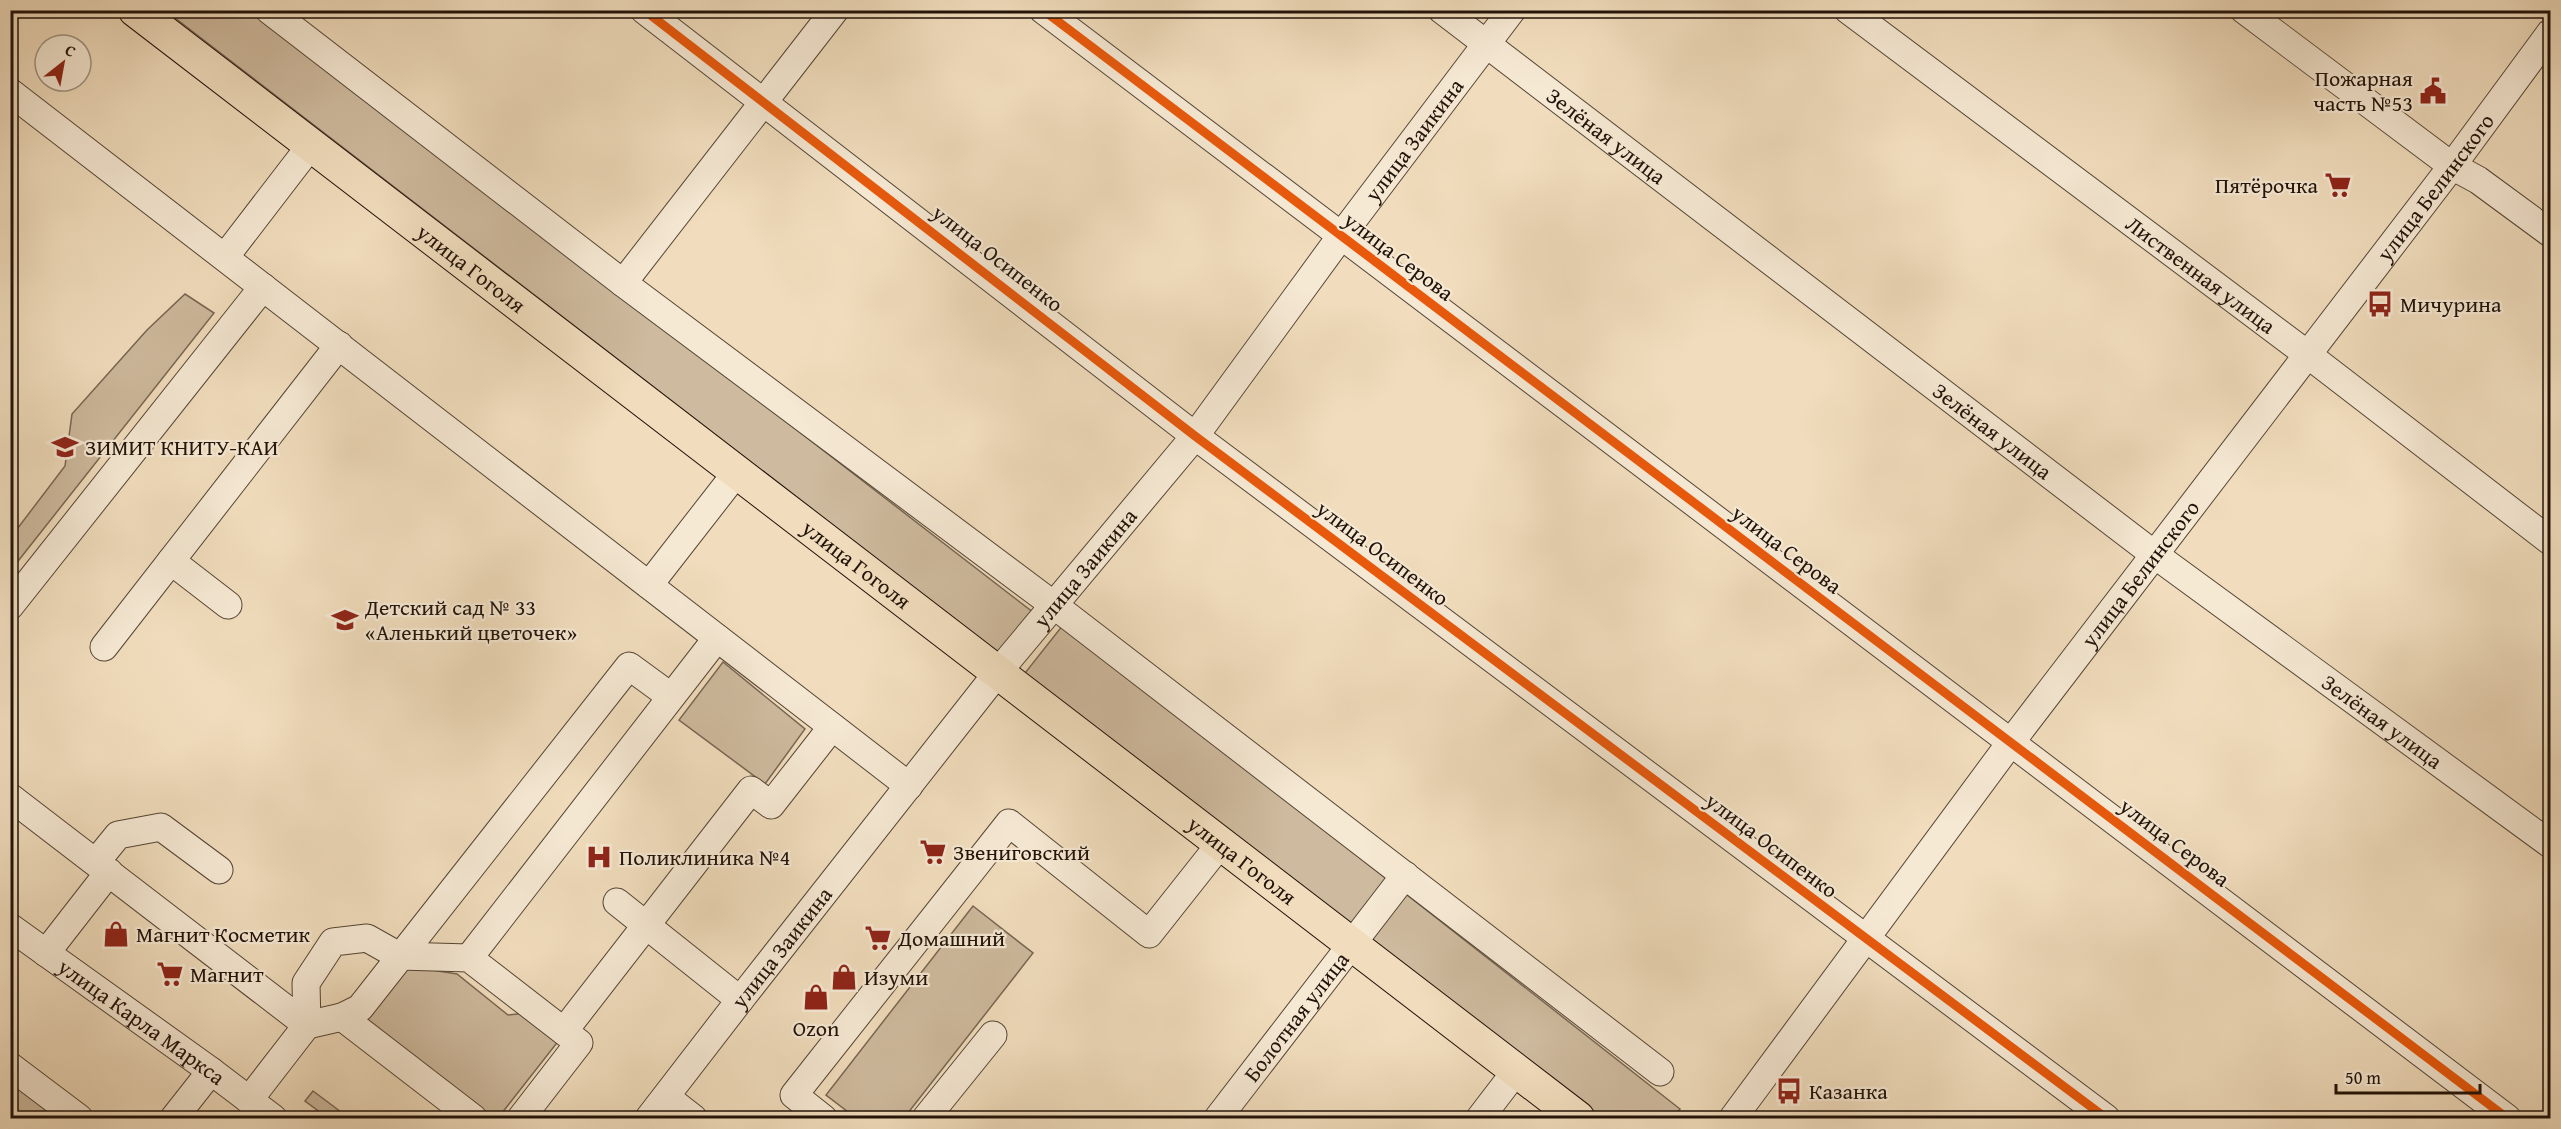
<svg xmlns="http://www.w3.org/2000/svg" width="2561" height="1129" font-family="'Gentium Book Plus',serif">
<rect width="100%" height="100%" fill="#f1ddbd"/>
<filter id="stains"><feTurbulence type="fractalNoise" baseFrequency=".00333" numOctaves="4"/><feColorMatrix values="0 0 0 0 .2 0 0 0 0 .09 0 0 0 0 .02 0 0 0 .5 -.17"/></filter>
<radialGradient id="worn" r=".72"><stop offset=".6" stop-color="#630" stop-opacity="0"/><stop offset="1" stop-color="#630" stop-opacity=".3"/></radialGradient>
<!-- green -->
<g fill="#ceba9e" stroke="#786654" stroke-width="1.5">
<path d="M166,11H254L1034,613L1001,655Z"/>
<path d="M185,294L214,313L11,570V537L65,466L72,414L147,330Z"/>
<path d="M1063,625L1680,1109L1672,1118H1593L1025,673Z"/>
<path d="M723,662L805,729L765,784L679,720Z"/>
<path d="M973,906L1033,953L904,1118H856L826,1095Z"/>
<path d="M401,965L457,974L508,1015L527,1013L560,1039L498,1118H491L362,1015Z"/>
<path d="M10,1072L72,1118H11Z"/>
<path d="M313,1091L349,1118H328L305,1101Z"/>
</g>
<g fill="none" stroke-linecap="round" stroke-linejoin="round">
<!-- minor casing -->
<g stroke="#554536" stroke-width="29">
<g id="minor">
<path d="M269,10L623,283L1055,606L1660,1072"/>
<path d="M644,10L1195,436L2106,1118"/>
<path d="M1043,10L2507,1118"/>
<path id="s1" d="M1442,10L2155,555L2550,844"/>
<path id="s2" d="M1848,10L2307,354L2550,541"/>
<path d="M2244,10L2452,166L2478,180L2550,233"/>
<path d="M10,92L909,786"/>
<path d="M225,257L311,145"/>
<path d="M623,283L835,10"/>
<path d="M171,561L228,605"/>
<path d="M649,585L737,472"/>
<path d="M10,606L263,287"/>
<path d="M104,647L339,345"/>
<path d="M10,797L307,1025"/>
<path d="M96,862L118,835L161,827L219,870"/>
<path d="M617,902L740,1000"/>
<path id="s3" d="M10,927L211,1071L273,1118"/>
<path d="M46,953L109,872"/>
<path d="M469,958L717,638"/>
<path d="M342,1017L473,1118"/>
<path d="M307,1025L342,1017L360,1008L629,666L670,696"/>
<path d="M564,1031L751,790L771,805L832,727"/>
<path d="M10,1066L79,1118"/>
<path d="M666,1097L693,1118"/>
<path d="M249,1100L307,1025L306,983L333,942L367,938L399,956L469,958L579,1043L521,1118"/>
<path d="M174,1118L211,1071"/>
<path id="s4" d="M649,1118L740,1000L998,672L1195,436L1341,236L1512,10"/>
<path d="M823,1118L794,1095L1009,823L1149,934L1221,843"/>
<path d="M926,1118L993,1035"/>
<path id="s5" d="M1218,1118L1405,875"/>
<path d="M1480,1118L1516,1071"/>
<path id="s6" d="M1733,1118L2011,742L2452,166L2550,33"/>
</g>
</g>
<!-- major casing -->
<g stroke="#211209" stroke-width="35">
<g id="major">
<path id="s7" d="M135,10L1578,1118"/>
</g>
</g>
<!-- minor -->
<use href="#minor" stroke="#f6e9d4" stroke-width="27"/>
<!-- major -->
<use href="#major" stroke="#f1ddbd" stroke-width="33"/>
<!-- cycleway casing -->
<g stroke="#f6e9d4" stroke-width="13">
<g id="cycleway">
<path d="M644,10L1195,436L2106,1118"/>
<path d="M1043,10L2507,1118"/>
</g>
</g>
<!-- cycleway -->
<use href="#cycleway" stroke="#e8590c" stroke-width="9"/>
</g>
<!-- icons -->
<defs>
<g id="civic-bare" transform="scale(2.07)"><path d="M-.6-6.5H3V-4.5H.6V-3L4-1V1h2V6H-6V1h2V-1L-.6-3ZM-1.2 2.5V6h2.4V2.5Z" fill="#8f2418" stroke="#f6e9d4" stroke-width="2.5" paint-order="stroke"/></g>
<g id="supermarket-bare" transform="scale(2.07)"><path d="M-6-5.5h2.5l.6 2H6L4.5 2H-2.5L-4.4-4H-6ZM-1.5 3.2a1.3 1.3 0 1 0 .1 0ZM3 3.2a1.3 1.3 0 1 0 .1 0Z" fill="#8f2418" stroke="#f6e9d4" stroke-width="2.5" paint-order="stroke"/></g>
<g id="bus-bare" transform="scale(2.07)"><path d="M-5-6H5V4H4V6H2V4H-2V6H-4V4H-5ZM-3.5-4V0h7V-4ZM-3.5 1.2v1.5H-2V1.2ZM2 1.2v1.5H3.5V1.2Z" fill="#8f2418" stroke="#f6e9d4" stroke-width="2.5" paint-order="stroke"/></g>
<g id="university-bare" transform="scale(2.07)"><path d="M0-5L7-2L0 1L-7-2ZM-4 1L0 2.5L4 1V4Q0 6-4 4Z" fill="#8f2418" stroke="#f6e9d4" stroke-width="2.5" paint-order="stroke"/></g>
<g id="school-bare" transform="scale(2.07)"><path d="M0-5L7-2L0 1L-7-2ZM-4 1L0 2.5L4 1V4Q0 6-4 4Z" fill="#8f2418" stroke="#f6e9d4" stroke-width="2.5" paint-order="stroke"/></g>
<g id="hospital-bare" transform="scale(2.07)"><path d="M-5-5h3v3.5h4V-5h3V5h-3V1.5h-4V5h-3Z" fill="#8f2418" stroke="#f6e9d4" stroke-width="2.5" paint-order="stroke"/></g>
<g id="shop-bare" transform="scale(2.07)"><path d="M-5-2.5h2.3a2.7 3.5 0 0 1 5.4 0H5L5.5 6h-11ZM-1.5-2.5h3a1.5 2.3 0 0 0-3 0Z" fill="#8f2418" stroke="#f6e9d4" stroke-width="2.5" paint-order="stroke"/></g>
</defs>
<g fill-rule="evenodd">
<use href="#civic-bare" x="2433" y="91"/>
<use href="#supermarket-bare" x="2338" y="185"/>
<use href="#bus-bare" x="2380" y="304"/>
<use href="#university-bare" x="65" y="447"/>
<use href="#school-bare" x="345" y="620"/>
<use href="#supermarket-bare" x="933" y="852"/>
<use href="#hospital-bare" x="599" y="857"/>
<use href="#shop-bare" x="116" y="934"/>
<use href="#supermarket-bare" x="878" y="938"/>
<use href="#supermarket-bare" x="170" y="974"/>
<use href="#shop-bare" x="844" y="977"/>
<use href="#shop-bare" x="816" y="997"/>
<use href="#bus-bare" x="1789" y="1091"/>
</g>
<g text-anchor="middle" stroke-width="4.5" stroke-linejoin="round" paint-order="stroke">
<!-- poi labels -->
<g font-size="22" fill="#211209" stroke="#f6e9d4" text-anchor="start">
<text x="2413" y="86" text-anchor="end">Пожарная<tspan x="2413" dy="25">часть №53</tspan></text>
<text x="2318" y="193" text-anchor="end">Пятёрочка</text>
<text x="2400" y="312">Мичурина</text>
<text x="85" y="455">ЗИМИТ КНИТУ-КАИ</text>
<text x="365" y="615">Детский сад № 33<tspan x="365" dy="25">«Аленький цветочек»</tspan></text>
<text x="953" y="860">Звениговский</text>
<text x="619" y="865">Поликлиника №4</text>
<text x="136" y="942">Магнит Косметик</text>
<text x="898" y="946">Домашний</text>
<text x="190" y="982">Магнит</text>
<text x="864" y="985">Изуми</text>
<text x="816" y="1036" text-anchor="middle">Ozon</text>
<text x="1809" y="1099">Казанка</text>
</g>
<!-- street labels -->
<g font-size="22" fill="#211209" stroke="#f6e9d4">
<text dy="8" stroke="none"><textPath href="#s1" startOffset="207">Зелёная улица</textPath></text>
<text dy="8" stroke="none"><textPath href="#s4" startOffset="1242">улица Заикина</textPath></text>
<text dy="8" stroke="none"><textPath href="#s6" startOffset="1166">улица Белинского</textPath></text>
<text transform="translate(1399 256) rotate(37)" y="8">улица Серова</text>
<text transform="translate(998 258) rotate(38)" y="8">улица Осипенко</text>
<text dy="8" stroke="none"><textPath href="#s7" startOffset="424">улица Гоголя</textPath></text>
<text dy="8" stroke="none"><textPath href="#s2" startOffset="441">Лиственная улица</textPath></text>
<text dy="8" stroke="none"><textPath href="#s1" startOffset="693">Зелёная улица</textPath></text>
<text transform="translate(1787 549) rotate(37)" y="8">улица Серова</text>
<text transform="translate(1383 553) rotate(37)" y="8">улица Осипенко</text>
<text dy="8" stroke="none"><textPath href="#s7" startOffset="910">улица Гоголя</textPath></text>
<text dy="8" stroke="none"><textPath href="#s4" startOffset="702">улица Заикина</textPath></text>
<text dy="8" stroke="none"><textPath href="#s6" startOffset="680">улица Белинского</textPath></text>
<text dy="8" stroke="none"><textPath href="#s1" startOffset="1179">Зелёная улица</textPath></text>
<text transform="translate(2175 842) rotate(37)" y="8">улица Серова</text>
<text transform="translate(1772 845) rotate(37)" y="8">улица Осипенко</text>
<text dy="8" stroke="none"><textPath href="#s7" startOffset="1396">улица Гоголя</textPath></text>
<text dy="8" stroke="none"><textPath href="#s4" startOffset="216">улица Заикина</textPath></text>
<text dy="8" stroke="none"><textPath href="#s5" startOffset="128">Болотная улица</textPath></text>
<text dy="8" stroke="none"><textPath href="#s3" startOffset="162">улица Карла Маркса</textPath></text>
</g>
</g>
<!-- margin -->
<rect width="2561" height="1129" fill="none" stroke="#f1ddbd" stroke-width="36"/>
<rect x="12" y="12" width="2537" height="1105" fill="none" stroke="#211209" stroke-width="3"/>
<rect x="18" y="18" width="2525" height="1093" fill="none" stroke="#211209" stroke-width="1.5"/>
<!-- north arrow -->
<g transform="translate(63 63) rotate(31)"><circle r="28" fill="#f6e9d4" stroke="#a19383" stroke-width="1.5"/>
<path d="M0-4.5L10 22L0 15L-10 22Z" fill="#8f2418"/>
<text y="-9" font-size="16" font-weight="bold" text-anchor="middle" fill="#211209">С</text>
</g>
<!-- scale -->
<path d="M2336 1084v9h144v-9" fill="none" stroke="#211209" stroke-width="3"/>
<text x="2345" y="1084" font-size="18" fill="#211209" stroke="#f6e9d4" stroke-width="4.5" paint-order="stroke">50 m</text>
<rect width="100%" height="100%" filter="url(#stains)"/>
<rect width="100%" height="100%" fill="url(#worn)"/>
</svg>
